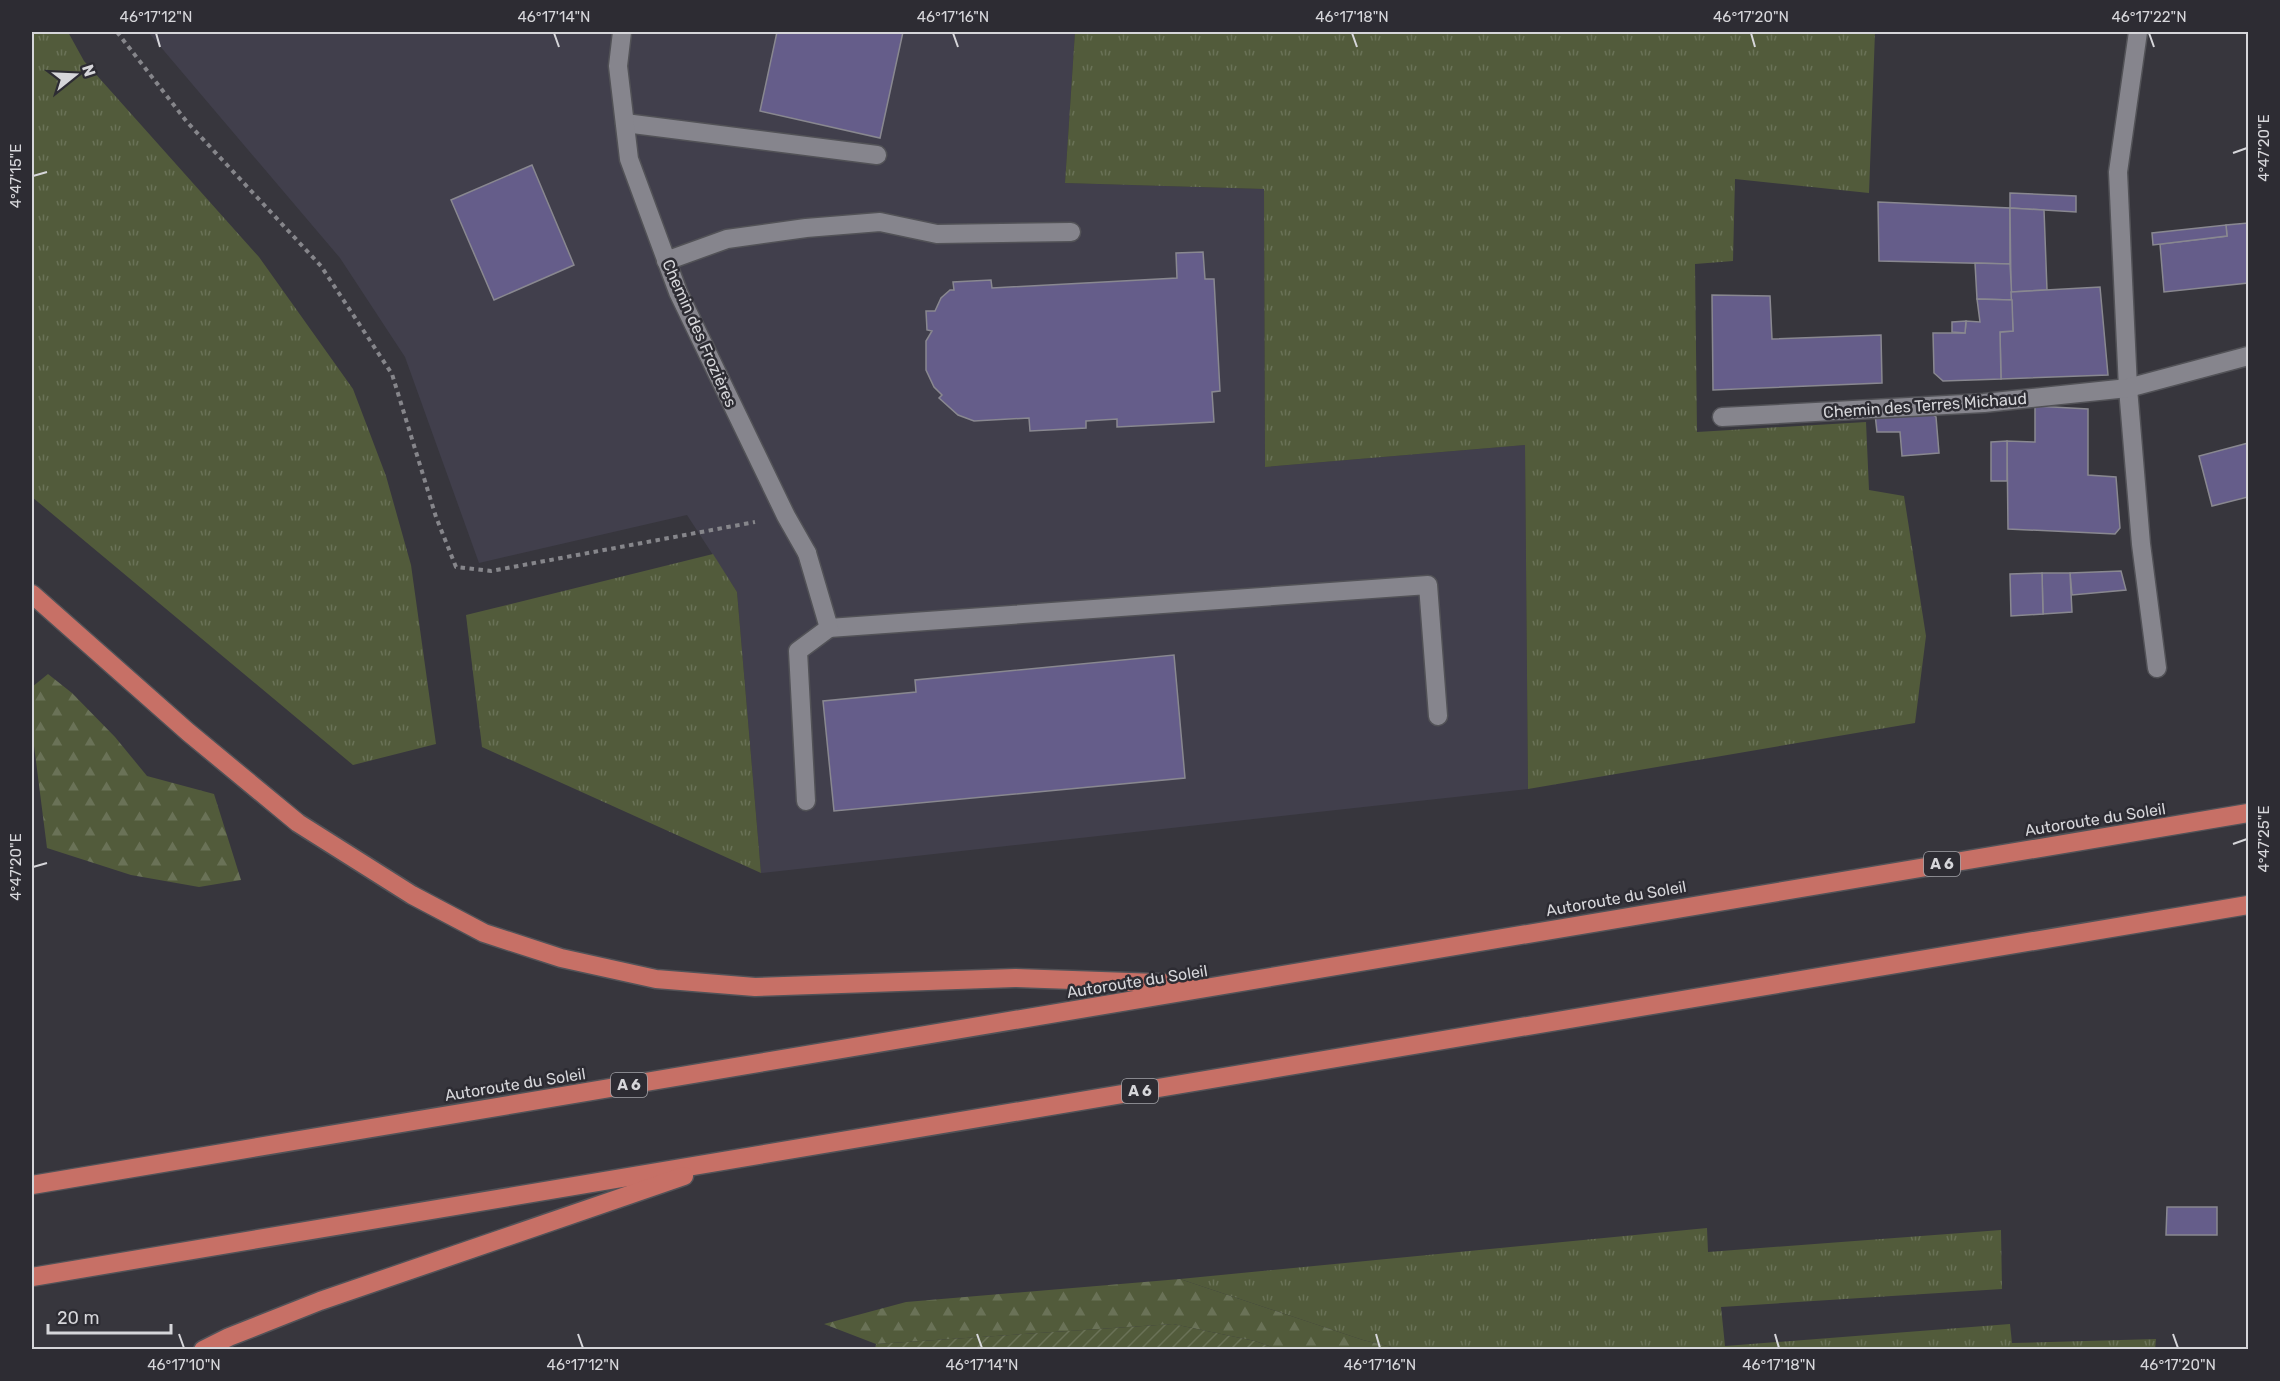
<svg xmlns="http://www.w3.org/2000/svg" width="2280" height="1381" font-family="Rubik,sans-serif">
<defs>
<pattern id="grass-tufts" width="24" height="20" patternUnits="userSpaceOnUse" patternTransform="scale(1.5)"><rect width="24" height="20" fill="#525b3b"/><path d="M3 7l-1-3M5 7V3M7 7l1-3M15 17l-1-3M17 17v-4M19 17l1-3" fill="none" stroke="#6a7257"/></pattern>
<pattern id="forest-firs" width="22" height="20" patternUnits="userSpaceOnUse" patternTransform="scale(1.5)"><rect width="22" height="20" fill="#525b3b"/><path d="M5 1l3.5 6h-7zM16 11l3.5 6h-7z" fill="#6a7257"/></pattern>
<pattern id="garden-furrows" width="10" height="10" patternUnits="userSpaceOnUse" patternTransform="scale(1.5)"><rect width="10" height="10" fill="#525b3b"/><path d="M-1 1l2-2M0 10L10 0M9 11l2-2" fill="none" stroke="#6a7257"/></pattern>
</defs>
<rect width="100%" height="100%" fill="#37363d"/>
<!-- built -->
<path fill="#413f4c" d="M148,32H1075L1065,183L1264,189L1265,467L1525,445L1528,789L761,873L737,592L687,515L479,563L405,357L340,258Z"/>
<!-- grass -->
<g fill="url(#grass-tufts)">
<path d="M32,32H68L84,61L259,257L353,389L386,476L411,565L436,744L353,765L32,497Z"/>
<path d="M1075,32H1875L1869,193L1735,179L1733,261L1695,264L1697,432L1866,422L1869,490L1904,496L1926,636L1915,723L1528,789L1525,445L1265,467L1264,189L1065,183Z"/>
<path d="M713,554L737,592L761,873L482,747L466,615Z"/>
<path d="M1707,1228L1708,1252L2001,1230L2002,1289L1721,1307L1725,1346L2010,1324L2012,1343L2156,1339L2155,1350L1400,1349L1363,1340L1180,1279Z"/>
</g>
<!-- forest -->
<g fill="url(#forest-firs)">
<path d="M48,674L72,693L115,737L147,776L214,794L241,880L199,887L131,875L47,848L32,730V687Z"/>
<path d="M1180,1279L1363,1340L1400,1349H1278L1255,1341L1173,1324L876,1344L824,1324L906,1302Z"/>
</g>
<!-- garden -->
<path fill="url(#garden-furrows)" d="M1173,1324L1255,1341L1278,1349H875L876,1344Z"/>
<!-- building -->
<g fill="#655d8a" stroke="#898890" stroke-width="1.5">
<path d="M777,32H903L880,138L760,111Z"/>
<path d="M532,165L574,265L494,300L451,200Z"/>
<path d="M2010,193L2076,196V212L2010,208Z"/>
<path d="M1878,202L2010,208V264L1879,261Z"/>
<path d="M2010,208L2044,210L2047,290L2011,292Z"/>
<path d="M2248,223V283L2164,292L2160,244L2227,236L2226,225Z"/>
<path d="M2226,225L2227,236L2153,245L2152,233Z"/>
<path d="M1203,252L1205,279H1214L1220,391L1212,392L1214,422L1117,427V419L1086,421V428L1030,431L1029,418L974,421L958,415L939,398L942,395L934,387L926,370V341L932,331L927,330L926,311H935L941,298L950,290H954L953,282L991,280L992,288L1177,278L1176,253Z"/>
<path d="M1975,263L2010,264L2012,300L1977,299Z"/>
<path d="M2100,287L2108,375L2001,379L2000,332L2013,331L2011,292Z"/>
<path d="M1712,295L1770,296L1772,339L1881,335L1882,383L1713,390Z"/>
<path d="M1977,299L2012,300L2013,331L2000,332L2001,379L1943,381L1934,373L1933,333H1965L1966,321L1980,322Z"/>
<path d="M1966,321L1965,333L1952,332V322Z"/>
<path d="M2035,406L2088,409V475L2116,477L2120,528L2115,534L2008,529L2007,441L2035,442Z"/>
<path d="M1927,411L1936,417L1939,453L1902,456L1900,432H1877L1875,414Z"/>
<path d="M2007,441V481H1991V442Z"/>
<path d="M2248,443V497L2212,506L2199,456Z"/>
<path d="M2121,571L2126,590L2072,595L2070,573Z"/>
<path d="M2042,573H2070L2072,612L2043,614Z"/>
<path d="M2042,573L2043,614L2011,616L2010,574Z"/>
<path d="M1174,655L1185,778L834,811L823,701L916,692L915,680Z"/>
<path d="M2167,1207H2217V1235H2166Z"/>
</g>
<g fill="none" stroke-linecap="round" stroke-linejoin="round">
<!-- lane casing -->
<g stroke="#525257" stroke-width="21">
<g id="lane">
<path d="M625,123L877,155"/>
<path d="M666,261L727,239L806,228L880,222L937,234L1071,232"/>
<path d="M829,628L1428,585L1438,716"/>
<path d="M806,801L798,651L829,628L807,553"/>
</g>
</g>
<!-- street casing -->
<g stroke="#525257" stroke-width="21">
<g id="street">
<path d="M622,32L618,66L629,159L678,292L786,516L807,553"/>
<path d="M2138,32L2118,172L2128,388L2141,544L2157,668"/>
<path d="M1722,417L1984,403L2128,388L2248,356"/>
</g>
</g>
<!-- highway casing -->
<g stroke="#525257" stroke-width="21">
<g id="highway">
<path d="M32,594L188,732L298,823L412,895L484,933L561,958L656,979L755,987L1015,978L1186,984"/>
<path d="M32,1185L2248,813"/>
<path d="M32,1277L2248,905"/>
<path d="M203,1350L229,1337L320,1301L684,1176"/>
</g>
</g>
<!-- path -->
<path stroke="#86868b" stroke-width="4" stroke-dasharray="4.5 4.5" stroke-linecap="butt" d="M117,32L187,122L321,266L392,374L436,517L456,567L491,571L755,522"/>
<!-- lane -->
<use href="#lane" stroke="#86858d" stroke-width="18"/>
<!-- street -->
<use href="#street" stroke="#86858d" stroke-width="18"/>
<!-- highway -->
<use href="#highway" stroke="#c77066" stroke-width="18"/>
</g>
<!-- ticks -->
<path fill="none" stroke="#d6d6da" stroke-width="2" d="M156,33L160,47M554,33L559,47M953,33L958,47M1352,33L1357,47M1751,33L1755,47M2149,33L2154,47M2233,153L2247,148M33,176L47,172M2233,844L2247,839M33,867L47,863M179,1334L184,1348M578,1334L583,1348M977,1334L982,1348M1376,1334L1380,1348M1775,1334L1779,1348M2173,1334L2178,1348"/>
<g text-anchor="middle" stroke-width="5" stroke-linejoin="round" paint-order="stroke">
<!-- shield labels -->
<g fill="#2d2c33" stroke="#a3a3a8" stroke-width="1.5">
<rect x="1924" y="852" width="36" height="24" rx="4.5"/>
<rect x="611" y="1073" width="36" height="24" rx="4.5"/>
<rect x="1122" y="1079" width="36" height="24" rx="4.5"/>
</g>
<g font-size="15" font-weight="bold" fill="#d6d6da">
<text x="1942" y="869">A 6</text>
<text x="629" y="1090">A 6</text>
<text x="1140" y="1096">A 6</text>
</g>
<!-- street labels -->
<g font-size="16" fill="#d6d6da" stroke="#2d2c33">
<text transform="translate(700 333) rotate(66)" y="6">Chemin des Frozières</text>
<text transform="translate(1925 405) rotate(-4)" y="6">Chemin des Terres Michaud</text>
<text transform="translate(2095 819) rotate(-9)" y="6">Autoroute du Soleil</text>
<text transform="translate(1616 898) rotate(-10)" y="6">Autoroute du Soleil</text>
<text transform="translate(1137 981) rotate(-9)" y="6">Autoroute du Soleil</text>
<text transform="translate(515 1084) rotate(-9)" y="6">Autoroute du Soleil</text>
</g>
</g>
<!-- border -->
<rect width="2280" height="1381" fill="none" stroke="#2d2c33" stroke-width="66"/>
<!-- north arrow -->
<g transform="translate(75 75) rotate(72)" stroke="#2d2c33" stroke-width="4.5" paint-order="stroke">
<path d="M0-4.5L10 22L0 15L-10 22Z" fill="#d6d6da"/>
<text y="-9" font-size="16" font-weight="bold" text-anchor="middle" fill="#d6d6da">N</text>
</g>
<!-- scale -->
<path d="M48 1324v9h123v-9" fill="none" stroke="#d6d6da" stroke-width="3"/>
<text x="57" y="1324" font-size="18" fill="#d6d6da" stroke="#2d2c33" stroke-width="4.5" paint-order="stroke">20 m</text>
<rect x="33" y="33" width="2214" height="1315" fill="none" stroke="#d6d6da" stroke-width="2"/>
<g font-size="15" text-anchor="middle" fill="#d6d6da">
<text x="156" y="22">46°17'12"N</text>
<text x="554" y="22">46°17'14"N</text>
<text x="953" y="22">46°17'16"N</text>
<text x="1352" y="22">46°17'18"N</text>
<text x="1751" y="22">46°17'20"N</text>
<text x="2149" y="22">46°17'22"N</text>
<text transform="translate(2264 148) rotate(-90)" y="5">4°47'20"E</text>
<text transform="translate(16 176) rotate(-90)" y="5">4°47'15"E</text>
<text transform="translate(2264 839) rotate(-90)" y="5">4°47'25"E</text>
<text transform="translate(16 867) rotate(-90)" y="5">4°47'20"E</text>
<text x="184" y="1370">46°17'10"N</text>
<text x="583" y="1370">46°17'12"N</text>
<text x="982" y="1370">46°17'14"N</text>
<text x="1380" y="1370">46°17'16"N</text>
<text x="1779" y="1370">46°17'18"N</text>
<text x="2178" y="1370">46°17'20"N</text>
</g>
</svg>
